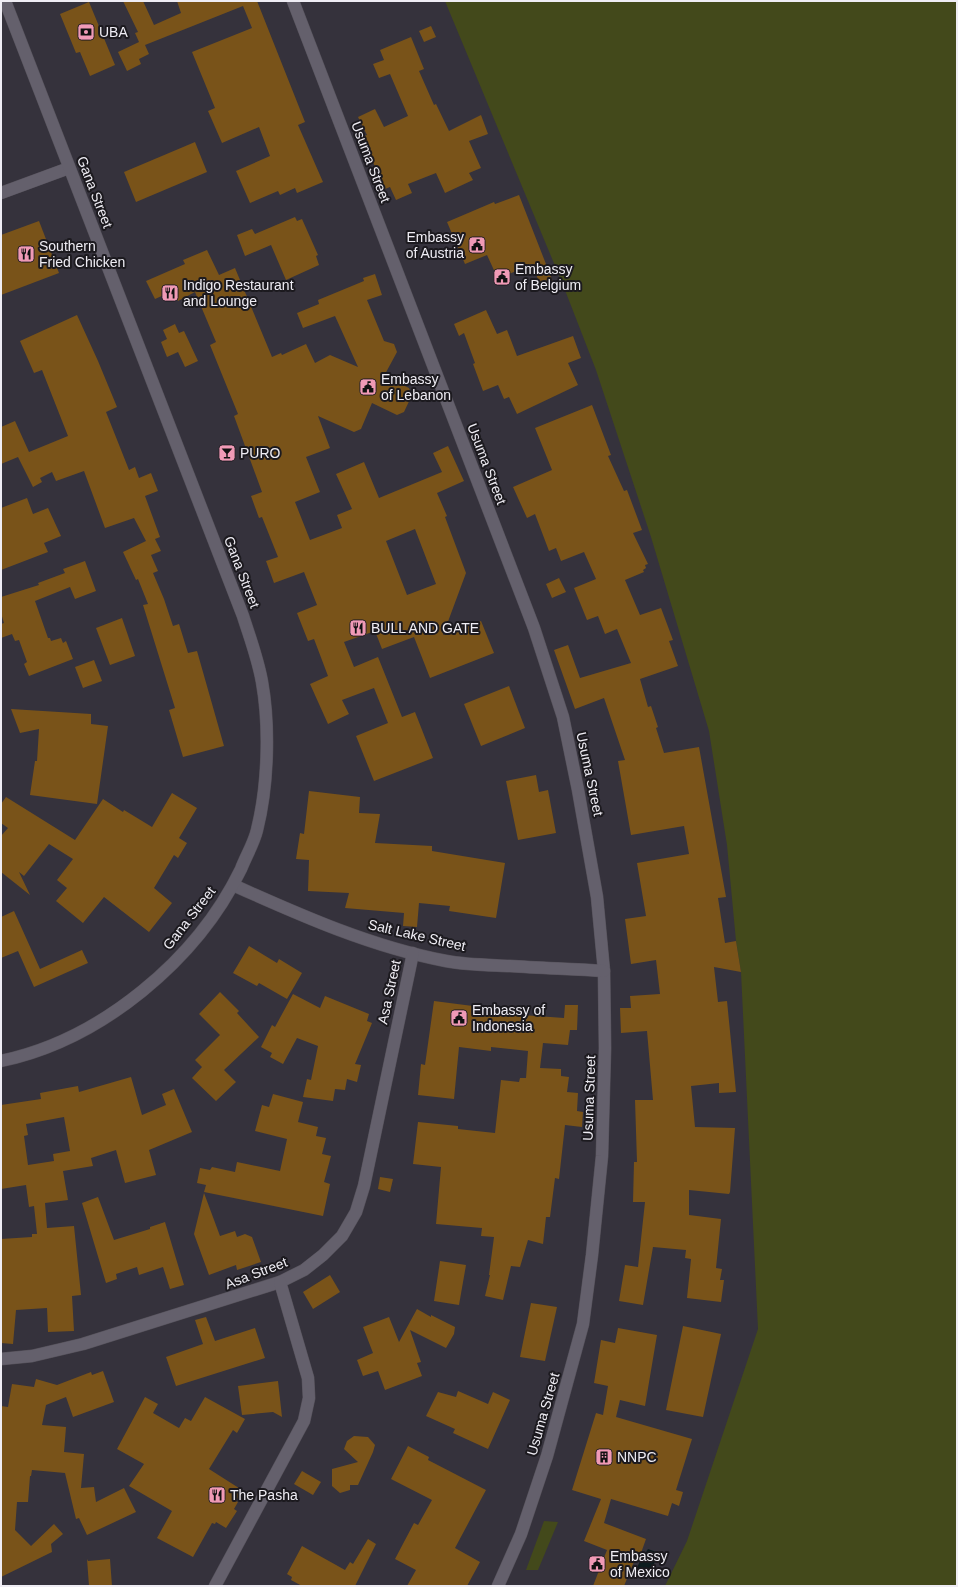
<svg xmlns="http://www.w3.org/2000/svg" width="958" height="1587" font-family="Arial,sans-serif">
<rect width="100%" height="100%" fill="#35323c"/>
<!-- green -->
<g fill="#43491b">
<path d="M445,1H957V1586H665L687,1541L758,1329L741,972L736,941L727,845L709,731L651,537L596,370L563,285Z"/>
<path d="M544,1521L558,1522L538,1570H526Z"/>
</g>
<!-- water -->
<path fill="#0d1d1f" d="M648,1549L659,1553L649,1575L636,1570C639,1562 644,1556 648,1549Z"/>
<!-- building -->
<g fill="#795319" fill-rule="evenodd">
<path d="M123,1H143L154,25L181,13L177,1H257L305,122L298,125L323,182L297,193L295,188L280,195L278,191L250,203L236,171L270,156L259,127L222,143L208,111L215,108L192,52L252,28L243,6L145,45L149,54L139,59L141,64L127,71L118,52L139,42L135,33L138,32Z"/>
<path d="M89,2L115,65L90,76L80,52L76,53L60,14Z"/>
<path d="M431,26L436,37L424,42L419,31Z"/>
<path d="M411,37L424,69L419,71L434,105L436,104L449,131L481,115L488,134L469,141L481,168L469,173L473,180L445,193L436,173L408,184L412,193L396,200L390,187L385,189L372,160L362,137L367,135L358,117L375,109L384,127L408,116L390,74L379,78L373,64L384,60L380,50Z"/>
<path d="M195,142L207,172L136,202L124,172Z"/>
<path d="M519,195L553,282L541,287L532,264L498,279L487,255L465,264L447,222L494,202L495,204Z"/>
<path d="M295,217L297,221L302,219L318,255L316,256L319,265L286,280L271,245L245,256L237,235L252,229L255,234Z"/>
<path d="M39,221L59,273L1,295V235Z"/>
<path d="M207,250L219,275L235,268L272,357L281,353L282,355L306,344L315,363L330,355L358,367L335,316L303,328L297,313L319,304L318,300L364,281L363,278L375,274L382,295L367,300L384,341L394,344L397,352L384,376L409,388L412,395L404,412L397,415L372,403L361,429L354,432L318,416L330,448L306,457L320,492L295,502L310,540L342,528L337,515L352,509L336,474L364,462L379,498L442,472L433,453L448,446L464,481L437,493L447,516L445,517L466,573L443,635L481,621L494,653L430,678L414,637L382,649L375,631L344,642L354,667L378,657L402,717L415,712L433,758L374,781L356,736L388,723L374,688L342,700L349,714L328,724L310,684L328,676L314,639L308,641L297,613L317,605L304,572L274,583L266,561L278,557L262,517L259,518L251,496L262,492L234,416L238,414L210,345L216,342L195,292L178,301L173,291L155,299L146,281L185,264L183,260ZM415,529L436,584L407,595L386,541Z"/>
<path d="M486,310L497,334L507,330L517,356L573,336L581,358L568,363L578,385L517,414L509,397L504,399L498,385L483,391L473,364L475,363L464,333L459,336L454,324Z"/>
<path d="M77,315L98,361L117,407L106,412L129,470L135,467L139,478L151,473L158,491L145,496L160,537L155,539L161,551L151,555L158,571L153,573L164,599L173,626L179,624L188,653L197,651L224,746L183,757L169,710L175,708L143,605L148,604L138,579L136,580L123,552L146,541L134,518L105,528L84,471L56,481L52,472L40,478L42,482L33,487L18,457L1,464V427L15,421L29,452L68,436L42,370L34,373L20,341Z"/>
<path d="M175,324L179,333L184,331L198,361L185,367L178,352L167,357L161,342L167,339L163,330Z"/>
<path d="M592,405L611,455L608,456L624,491L627,490L642,530L633,533L648,564L645,565L646,568L643,570L644,572L625,580L640,615L661,608L673,640L669,641L678,666L640,679L648,707L651,706L658,727L656,728L664,753L699,747L726,897L718,898L725,943L736,941L741,972L714,967L718,1002L727,1001L736,1092L719,1093V1083L691,1086L695,1127L735,1128L730,1192L729,1194L689,1190V1215L721,1219L716,1268L722,1269L720,1280H724L721,1302L687,1298L691,1259L685,1258L686,1250L653,1247L643,1305L619,1301L625,1265L638,1267L645,1202H633L634,1162H637L635,1100H653L647,1031L621,1033L620,1008H631L630,996L660,994L656,960L631,964L625,919L646,916L637,863L689,854L684,826L631,835L618,761L625,760L604,698L575,709L554,650L568,645L580,678L631,663L617,629L605,634L598,616L587,620L574,588L596,579L584,552L561,561L556,548L549,551L535,514L527,518L513,487L552,470L535,428Z"/>
<path d="M27,498L33,514L48,508L61,536L44,543L48,552L1,570V508Z"/>
<path d="M85,561L96,591L75,599L70,587L35,601L48,638H50L51,641L61,638L63,643L66,641L73,659L29,676L24,664L27,662L19,640L15,641L12,634L1,638V624L4,623L1,613V597L39,585L38,583L65,573L63,569Z"/>
<path d="M559,578L566,592L552,598L546,584Z"/>
<path d="M122,618L135,656L110,665L96,628Z"/>
<path d="M94,660L102,681L83,688L75,667Z"/>
<path d="M509,686L525,728L481,746L464,704Z"/>
<path d="M11,709L91,714V724L108,726L97,804L30,795L35,761H37L39,729L20,733Z"/>
<path d="M536,775L539,792L548,790L556,833L518,840L506,781Z"/>
<path d="M309,791L360,797L359,813L380,814L375,843L432,846V851L505,863L496,918L449,911L450,906L419,903L417,927L403,926L404,913L345,908L349,893L308,891L309,860L296,859L300,833L304,834Z"/>
<path d="M172,793L197,808L179,838L187,843L178,858L174,855L154,888L172,903L149,932L104,897L83,923L56,901L67,888L57,880L73,859L49,844L24,876L19,872L30,895L1,872V836L8,828L1,823V804L6,797L75,840L103,799L123,812L124,810L152,827Z"/>
<path d="M14,911L40,969L82,950L88,963L34,987L18,951L1,958V917Z"/>
<path d="M249,946L277,963L279,959L302,973L287,999L259,983L257,986L233,973Z"/>
<path d="M220,992L239,1011L237,1013L259,1037L224,1070L236,1082L216,1101L192,1078L202,1067L195,1060L220,1035L199,1014Z"/>
<path d="M293,994L320,1008L325,996L369,1014L367,1021L372,1023L355,1064L361,1065L357,1082L347,1079L345,1090L335,1089L333,1101L303,1097L307,1079L311,1080L318,1046L297,1038L283,1064L270,1057L272,1053L261,1047L272,1025L275,1027Z"/>
<path d="M434,1001L496,1009V1013L564,1018L565,1005H578L577,1030H570L568,1045L543,1043L540,1068L561,1069V1076L569,1077L567,1092L578,1093L577,1111L583,1112L582,1127L565,1125L559,1179L555,1178L550,1217H546L543,1244L528,1240L520,1267L511,1266L503,1300L485,1296L490,1275H489L494,1237L481,1236L482,1228L436,1224L441,1167L413,1164L418,1122L458,1126V1129L495,1133L501,1080L519,1082L520,1078H526L528,1051L491,1047V1051L459,1047L454,1099L418,1095L421,1064L425,1065Z"/>
<path d="M131,1077L142,1115L166,1105L162,1094L174,1089L192,1132L149,1150L156,1175L125,1183L116,1150L91,1158L93,1166L63,1171L68,1200L45,1203L47,1228L74,1226L81,1295L72,1296L74,1331L48,1332L47,1308L16,1310L13,1344L1,1343V1239L32,1237V1234H37L34,1206L29,1207L26,1185L1,1189V1105L41,1099L40,1093L78,1086L79,1092ZM64,1117L70,1151L53,1154L54,1161L28,1165L24,1136L28,1135L26,1124Z"/>
<path d="M273,1094L303,1102L298,1122L318,1127L316,1136L326,1138L322,1154L331,1156L324,1182L330,1184L323,1216L204,1192L206,1185L197,1183L200,1168L210,1170L212,1167L235,1172L237,1162L280,1171L287,1139L255,1131L262,1105L269,1107Z"/>
<path d="M380,1177L393,1179L390,1192L378,1189Z"/>
<path d="M204,1193L220,1236L235,1231L237,1237L245,1234L252,1237L261,1262L237,1270L236,1265L209,1275L194,1234Z"/>
<path d="M98,1197L114,1240L150,1229V1227L165,1222L184,1285L170,1289L163,1267L139,1275L137,1267L116,1274L117,1279L106,1283L82,1203Z"/>
<path d="M440,1261L466,1265L459,1305L434,1301Z"/>
<path d="M330,1275L340,1292L313,1309L303,1292Z"/>
<path d="M531,1303L557,1307L545,1361L520,1357Z"/>
<path d="M417,1309L431,1317V1315L455,1327L454,1334L446,1348L410,1330L421,1362L417,1363L422,1376L385,1390L378,1371L363,1376L357,1360L373,1353L363,1327L389,1317L399,1342Z"/>
<path d="M206,1317L215,1341L255,1328L265,1358L176,1386L166,1357L203,1344L195,1320Z"/>
<path d="M683,1326L721,1334L703,1417L666,1410Z"/>
<path d="M618,1328L657,1335L645,1406L620,1400L616,1417L692,1439L676,1490L683,1492L679,1506L672,1503L668,1516L611,1499L604,1523L646,1539L641,1553L638,1552L624,1586H593L607,1550L584,1541L601,1499L572,1490L596,1413L603,1415L608,1386L594,1383L601,1340L615,1343Z"/>
<path d="M103,1371L114,1402L73,1417L66,1397L46,1405L42,1425L66,1427L64,1452L84,1454L81,1488L94,1487L96,1502L124,1488L136,1512L87,1535L79,1518L76,1519L65,1473L32,1470L31,1476H30L28,1502H17L15,1530L31,1546L54,1524L63,1534L51,1544L52,1552L1,1577V1406L8,1407L12,1384L34,1387L36,1379L57,1385L91,1372L92,1375Z"/>
<path d="M278,1381L282,1417L273,1412L242,1415L238,1386Z"/>
<path d="M458,1391L488,1404L493,1392L510,1400L488,1449L453,1433L455,1429L426,1416L438,1392L456,1397Z"/>
<path d="M145,1397L158,1404L153,1413L179,1428L185,1418L191,1421L205,1397L245,1419L237,1433L233,1430L209,1469L242,1490L236,1501L238,1502L234,1509L237,1511L226,1528L216,1522L215,1524L212,1523L193,1557L157,1538L172,1511L129,1486L144,1464L117,1449Z"/>
<path d="M354,1436L368,1437L375,1445L373,1452L358,1485H350V1490L340,1493L332,1486V1469L358,1462L344,1449L347,1441Z"/>
<path d="M408,1446L429,1457L428,1460L486,1490L455,1548L480,1562L467,1586H407L416,1570L395,1559L414,1523L418,1525L432,1500L391,1479Z"/>
<path d="M302,1471L321,1482L313,1495L294,1484Z"/>
<path d="M368,1539L376,1544L355,1586H302L291,1580L292,1577L287,1574L302,1546L345,1570L350,1562L353,1564Z"/>
<path d="M87,1559L88,1561L110,1559L112,1586H89Z"/>
</g>
<g fill="none" stroke-linecap="round" stroke-linejoin="round">
<!-- minor casing -->
<g stroke="#545059" stroke-width="13">
<g id="minor">
<path d="M293,1L534,628L563,717L578,790L597,897L604,971L605,1048L602,1156L592,1255L583,1324L547,1456L521,1534L498,1586"/>
<path d="M1,193L69,168"/>
<path d="M233,885C302,916 372,947 446,961C467,965 489,965 510,966C541,968 572,969 604,971"/>
<path d="M1,1061C101,1040 197,960 241,869C246,856 254,843 257,830C268,786 270,727 262,682C258,659 250,638 243,616L5,1"/>
<path d="M1,1359L32,1356L83,1344L280,1282L304,1270L323,1255L342,1236L356,1212L364,1186L413,953"/>
<path d="M215,1586L304,1421L309,1398L308,1378L280,1282"/>
</g>
</g>
<!-- minor -->
<use href="#minor" stroke="#64606c" stroke-width="12"/>
</g>
<!-- icons -->
<defs>
<g id="bank-square" transform="scale(0.9)"><rect x="-9" y="-9" width="18" height="18" rx="4" fill="#f09ab6" stroke="#1c1a1f"/><path d="M-6-4H6V4H-6ZM0-2.3a2.3 2.3 0 1 0 0 4.6a2.3 2.3 0 1 0 0-4.6Z" fill="#111"/></g>
<g id="civic-square" transform="scale(0.9)"><rect x="-9" y="-9" width="18" height="18" rx="4" fill="#f09ab6" stroke="#1c1a1f"/><path d="M-.6-6.5H3V-4.5H.6V-3L4-1V1h2V6H-6V1h2V-1L-.6-3ZM-1.2 2.5V6h2.4V2.5Z" fill="#111"/></g>
<g id="restaurant-square" transform="scale(0.9)"><rect x="-9" y="-9" width="18" height="18" rx="4" fill="#f09ab6" stroke="#1c1a1f"/><path d="M-5-6h1v4h1v-4h1v4h1v-4h1v5L-1.5 .5V6h-2V.5L-5-1ZM5-6V6H3V1.5H1.5Q1.5-4 5-6Z" fill="#111"/></g>
<g id="bar-square" transform="scale(0.9)"><rect x="-9" y="-9" width="18" height="18" rx="4" fill="#f09ab6" stroke="#1c1a1f"/><path d="M-6-5H6L.8 .8V4.5H3.5V6h-7V4.5H-.8V.8Z" fill="#111"/></g>
<g id="building-square" transform="scale(0.9)"><rect x="-9" y="-9" width="18" height="18" rx="4" fill="#f09ab6" stroke="#1c1a1f"/><path d="M-4-6H4V6H1V3H-1V6H-4ZM-2.5-4.3h1.7v1.8h-1.7ZM.8-4.3h1.7v1.8H.8ZM-2.5-1h1.7V.8h-1.7ZM.8-1h1.7V.8H.8Z" fill="#111"/></g>
</defs>
<g fill-rule="evenodd">
<use href="#bank-square" x="86" y="32"/>
<use href="#civic-square" x="477" y="245"/>
<use href="#restaurant-square" x="26" y="254"/>
<use href="#civic-square" x="502" y="277"/>
<use href="#restaurant-square" x="170" y="293"/>
<use href="#civic-square" x="368" y="387"/>
<use href="#bar-square" x="227" y="453"/>
<use href="#restaurant-square" x="358" y="628"/>
<use href="#civic-square" x="459" y="1018"/>
<use href="#building-square" x="604" y="1457"/>
<use href="#restaurant-square" x="217" y="1495"/>
<use href="#civic-square" x="597" y="1564"/>
</g>
<g text-anchor="middle" stroke-width="4" stroke-linejoin="round" paint-order="stroke">
<!-- poi labels -->
<g font-size="14" fill="#efedf4" stroke="#1c1a1f" text-anchor="start">
<text x="99" y="37">UBA</text>
<text x="464" y="242" text-anchor="end">Embassy<tspan x="464" dy="16">of Austria</tspan></text>
<text x="39" y="251">Southern<tspan x="39" dy="16">Fried Chicken</tspan></text>
<text x="515" y="274">Embassy<tspan x="515" dy="16">of Belgium</tspan></text>
<text x="183" y="290">Indigo Restaurant<tspan x="183" dy="16">and Lounge</tspan></text>
<text x="381" y="384">Embassy<tspan x="381" dy="16">of Lebanon</tspan></text>
<text x="240" y="458">PURO</text>
<text x="371" y="633">BULL AND GATE</text>
<text x="472" y="1015">Embassy of<tspan x="472" dy="16">Indonesia</tspan></text>
<text x="617" y="1462">NNPC</text>
<text x="230" y="1500">The Pasha</text>
<text x="610" y="1561">Embassy<tspan x="610" dy="16">of Mexico</tspan></text>
</g>
<!-- street labels -->
<g font-size="14" fill="#efedf4" stroke="#1c1a1f">
<text transform="translate(371 162) rotate(69)" y="5">Usuma Street</text>
<text transform="translate(95 192) rotate(69)" y="5">Gana Street</text>
<text transform="translate(487 464) rotate(69)" y="5">Usuma Street</text>
<text transform="translate(242 572) rotate(69)" y="5">Gana Street</text>
<text transform="translate(590 774) rotate(78)" y="5">Usuma Street</text>
<text transform="translate(189 918) rotate(-52)" y="5">Gana Street</text>
<text transform="translate(417 935) rotate(13)" y="5">Salt Lake Street</text>
<text transform="translate(389 992) rotate(-78)" y="5">Asa Street</text>
<text transform="translate(589 1098) rotate(-88)" y="5">Usuma Street</text>
<text transform="translate(256 1273) rotate(-21)" y="5">Asa Street</text>
<text transform="translate(543 1414) rotate(-74)" y="5">Usuma Street</text>
</g>
</g>
<!-- border -->
<rect width="958" height="1587" fill="none" stroke="#efedf4" stroke-width="4"/>
</svg>
